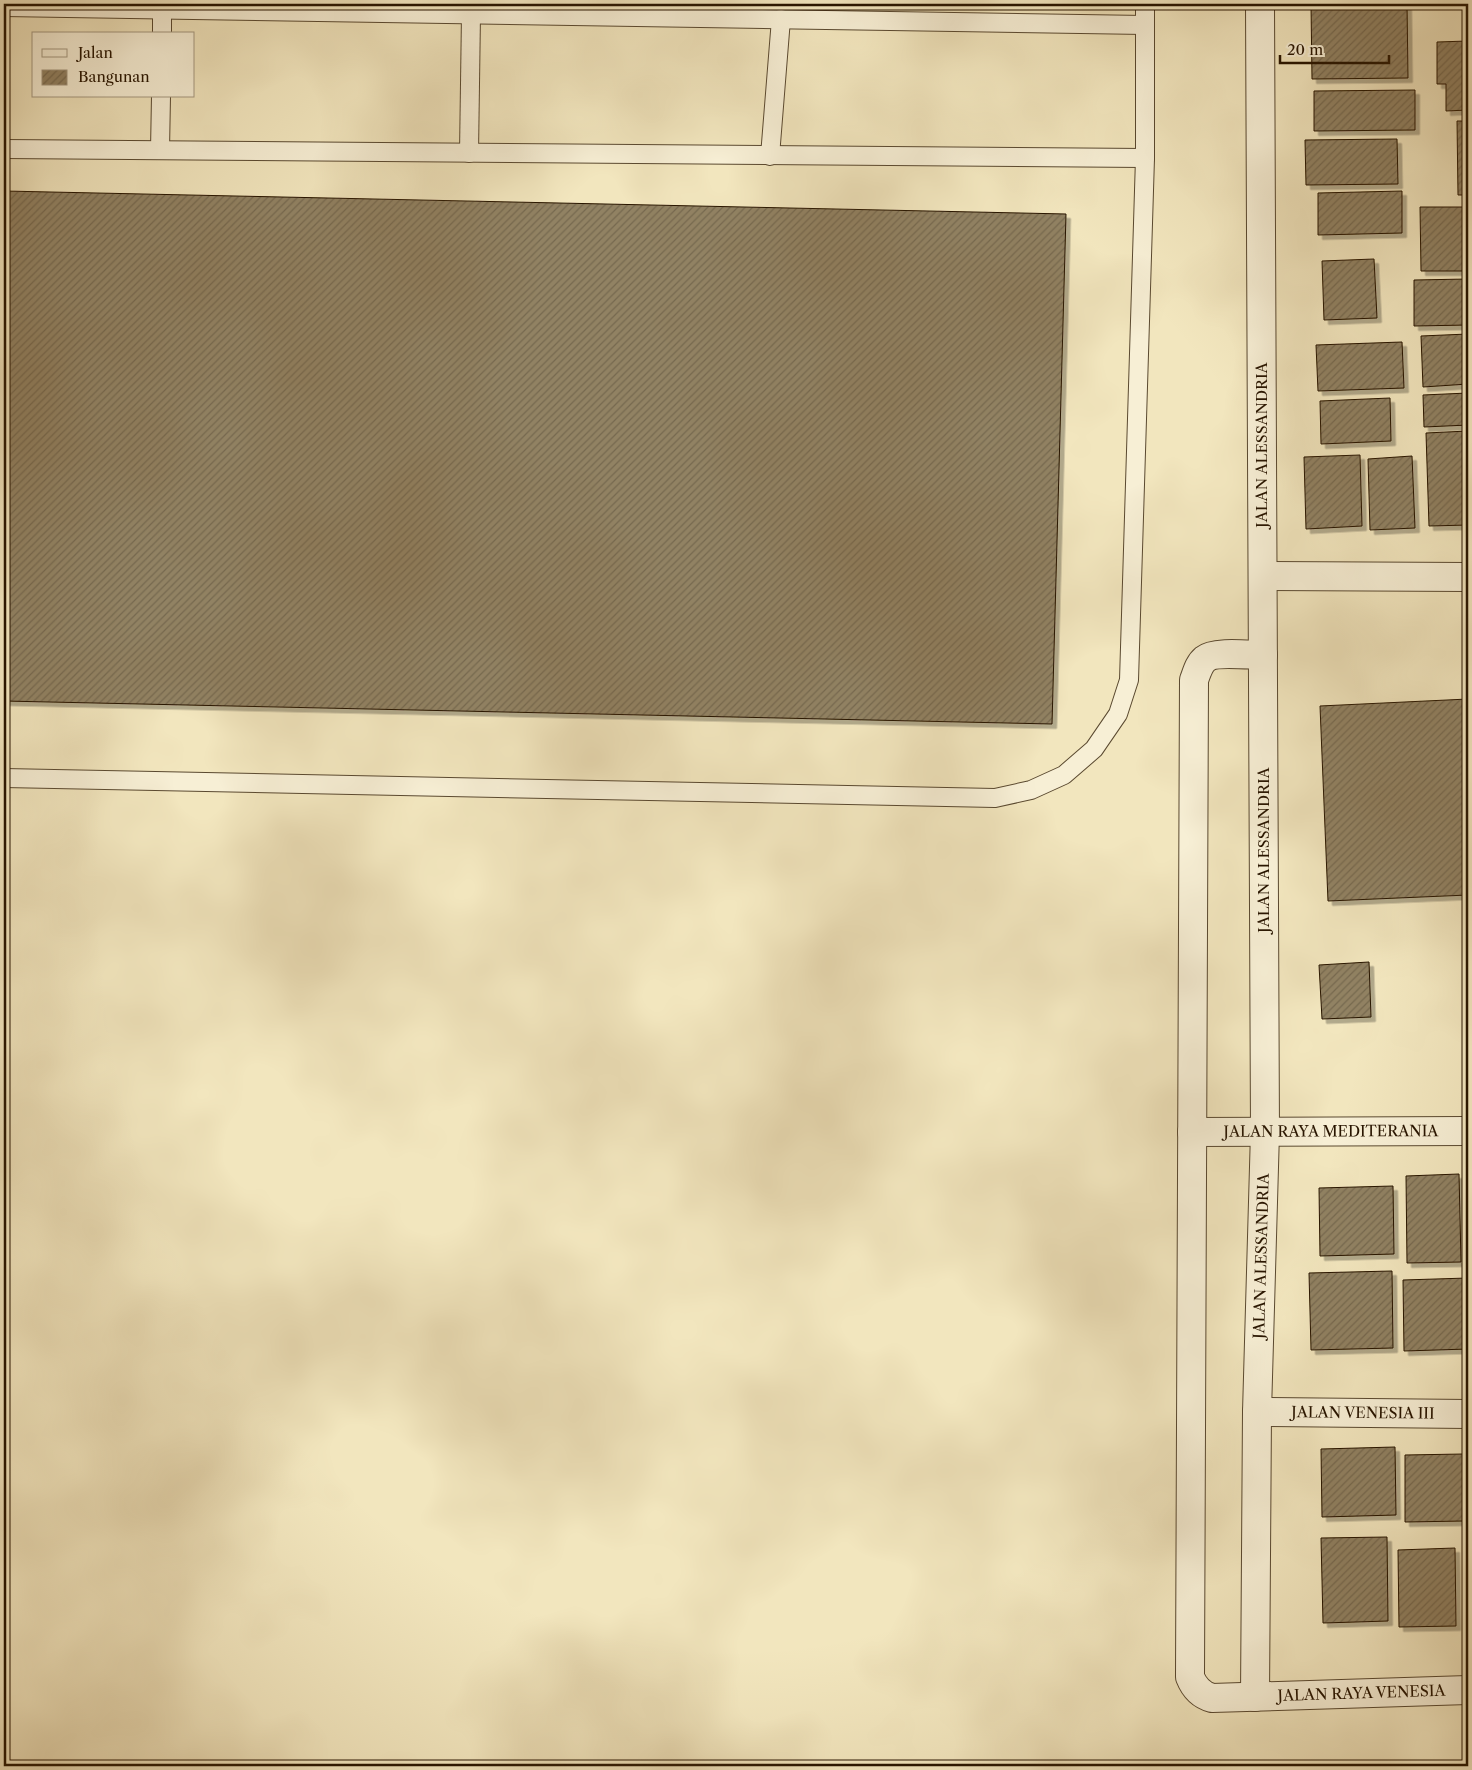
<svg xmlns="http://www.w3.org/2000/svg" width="1472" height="1770" font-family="'Libre Caslon Text',serif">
<defs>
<pattern id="building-hatch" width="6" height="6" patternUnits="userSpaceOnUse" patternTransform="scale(1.25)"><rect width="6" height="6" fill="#918263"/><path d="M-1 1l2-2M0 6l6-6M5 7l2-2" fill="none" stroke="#76694f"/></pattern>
<filter id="shadow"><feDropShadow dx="4.5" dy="4.5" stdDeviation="0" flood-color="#0004"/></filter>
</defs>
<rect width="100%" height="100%" fill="#f2e6be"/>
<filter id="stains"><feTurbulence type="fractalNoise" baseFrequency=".004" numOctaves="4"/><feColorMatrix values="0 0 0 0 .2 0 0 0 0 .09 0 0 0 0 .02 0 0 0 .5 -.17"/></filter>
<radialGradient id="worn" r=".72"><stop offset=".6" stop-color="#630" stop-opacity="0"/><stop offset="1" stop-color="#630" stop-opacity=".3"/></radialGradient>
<!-- building -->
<g fill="url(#building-hatch)" stroke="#281500" filter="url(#shadow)">
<path d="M1407,4L1408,78L1312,79L1311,5Z"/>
<path d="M1468,41V110L1446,111V84H1437V42Z"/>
<path d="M1415,90V130L1314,131V91Z"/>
<path d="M1457,121H1468V195H1458Z"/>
<path d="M1397,139L1398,184L1306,185L1305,140Z"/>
<path d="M4,191L1066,214L1052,724L4,701Z"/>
<path d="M1402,191V233L1318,235V193Z"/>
<path d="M1420,207H1468V271H1421Z"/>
<path d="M1374,259L1377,318L1324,320L1322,261Z"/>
<path d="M1468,279V325L1414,326V280Z"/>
<path d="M1468,334V384L1423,387L1421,336Z"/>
<path d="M1402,342L1404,388L1318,391L1316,345Z"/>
<path d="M1468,393V425L1424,427L1423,395Z"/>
<path d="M1390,398L1391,441L1321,444L1320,401Z"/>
<path d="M1468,431V525L1429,526L1426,433Z"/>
<path d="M1360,455L1362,526L1306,529L1304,457Z"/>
<path d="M1412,456L1415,528L1370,530L1368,459Z"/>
<path d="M1468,699V895L1328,901L1320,706Z"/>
<path d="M1369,962L1371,1017L1322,1019L1319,965Z"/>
<path d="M1459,1174L1461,1262L1407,1263L1406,1176Z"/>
<path d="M1393,1186L1394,1254L1320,1256L1319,1188Z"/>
<path d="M1392,1271L1393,1348L1311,1350L1309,1273Z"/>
<path d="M1468,1278V1349L1404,1351L1403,1280Z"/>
<path d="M1395,1447L1396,1515L1322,1517L1321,1449Z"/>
<path d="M1467,1449H1468V1525Z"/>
<path d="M1463,1454L1464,1521L1405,1522V1455Z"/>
<path d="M1387,1537L1388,1621L1323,1623L1321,1538Z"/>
<path d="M1455,1548L1456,1626L1399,1627L1398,1550Z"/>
<path d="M1464,1551H1468V1632H1466Z"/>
</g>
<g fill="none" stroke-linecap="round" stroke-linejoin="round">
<!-- lane casing -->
<g stroke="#5a4930" stroke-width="20">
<g id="lane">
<path d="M4,7L1145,25"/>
<path d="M162,34V9"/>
<path d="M4,149L1145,158"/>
<path d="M160,150L161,96"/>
<path d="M469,153L471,14"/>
<path d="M770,156L781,19"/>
<path d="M4,778L995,798L1031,790L1064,775L1094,749L1118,714L1129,680L1145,158V4"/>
</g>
</g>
<!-- street casing -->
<g stroke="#5a4930" stroke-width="30">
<g id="street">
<path d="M1263,576L1468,577"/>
<path id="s1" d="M1263,655C1250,655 1214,651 1205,659C1199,664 1197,672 1194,680L1190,1677C1194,1687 1201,1695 1212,1698L1468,1690"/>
<path id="s2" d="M1192,1132L1468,1131"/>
<path id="s3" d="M1257,1412L1468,1414"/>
<path id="s4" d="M1255,1697L1257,1412L1265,1132L1260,4"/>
</g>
</g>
<!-- lane -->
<use href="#lane" stroke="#f7efd5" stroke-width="18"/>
<!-- street -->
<use href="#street" stroke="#f7efd5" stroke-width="28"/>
</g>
<g text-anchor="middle" stroke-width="4" stroke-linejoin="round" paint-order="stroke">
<!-- street labels -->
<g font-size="15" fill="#281500" stroke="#f7efd5">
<text transform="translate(1262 445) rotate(-90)" y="5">JALAN ALESSANDRIA</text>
<text transform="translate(1264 850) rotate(-90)" y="5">JALAN ALESSANDRIA</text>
<text dy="5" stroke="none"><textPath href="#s2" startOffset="139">JALAN RAYA MEDITERANIA</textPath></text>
<text dy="5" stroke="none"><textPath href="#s4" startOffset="441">JALAN ALESSANDRIA</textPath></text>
<text dy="5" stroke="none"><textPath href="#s3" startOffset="106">JALAN VENESIA III</textPath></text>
<text dy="5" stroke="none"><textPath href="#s1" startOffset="1261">JALAN RAYA VENESIA</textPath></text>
</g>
</g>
<!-- margin -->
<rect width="1472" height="1770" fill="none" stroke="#f2e6be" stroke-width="20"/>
<rect x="5" y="5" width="1462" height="1760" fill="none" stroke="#281500" stroke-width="2.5"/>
<rect x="10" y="10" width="1452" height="1750" fill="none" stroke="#281500"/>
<!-- legend -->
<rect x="32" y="32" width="162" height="65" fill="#f7efd5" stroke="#a49880"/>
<rect x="42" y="49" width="25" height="8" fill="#f7efd5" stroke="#a49880"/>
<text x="78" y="58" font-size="15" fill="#281500">Jalan</text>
<rect x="42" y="70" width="25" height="15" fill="url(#building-hatch)" stroke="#a49880"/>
<text x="78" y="82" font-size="15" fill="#281500">Bangunan</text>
<!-- scale -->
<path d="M1280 55v8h109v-8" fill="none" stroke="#281500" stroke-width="2.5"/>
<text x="1287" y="55" font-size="15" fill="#281500" stroke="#f7efd5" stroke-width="4" paint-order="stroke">20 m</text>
<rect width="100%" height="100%" filter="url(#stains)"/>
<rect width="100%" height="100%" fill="url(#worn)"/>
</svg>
